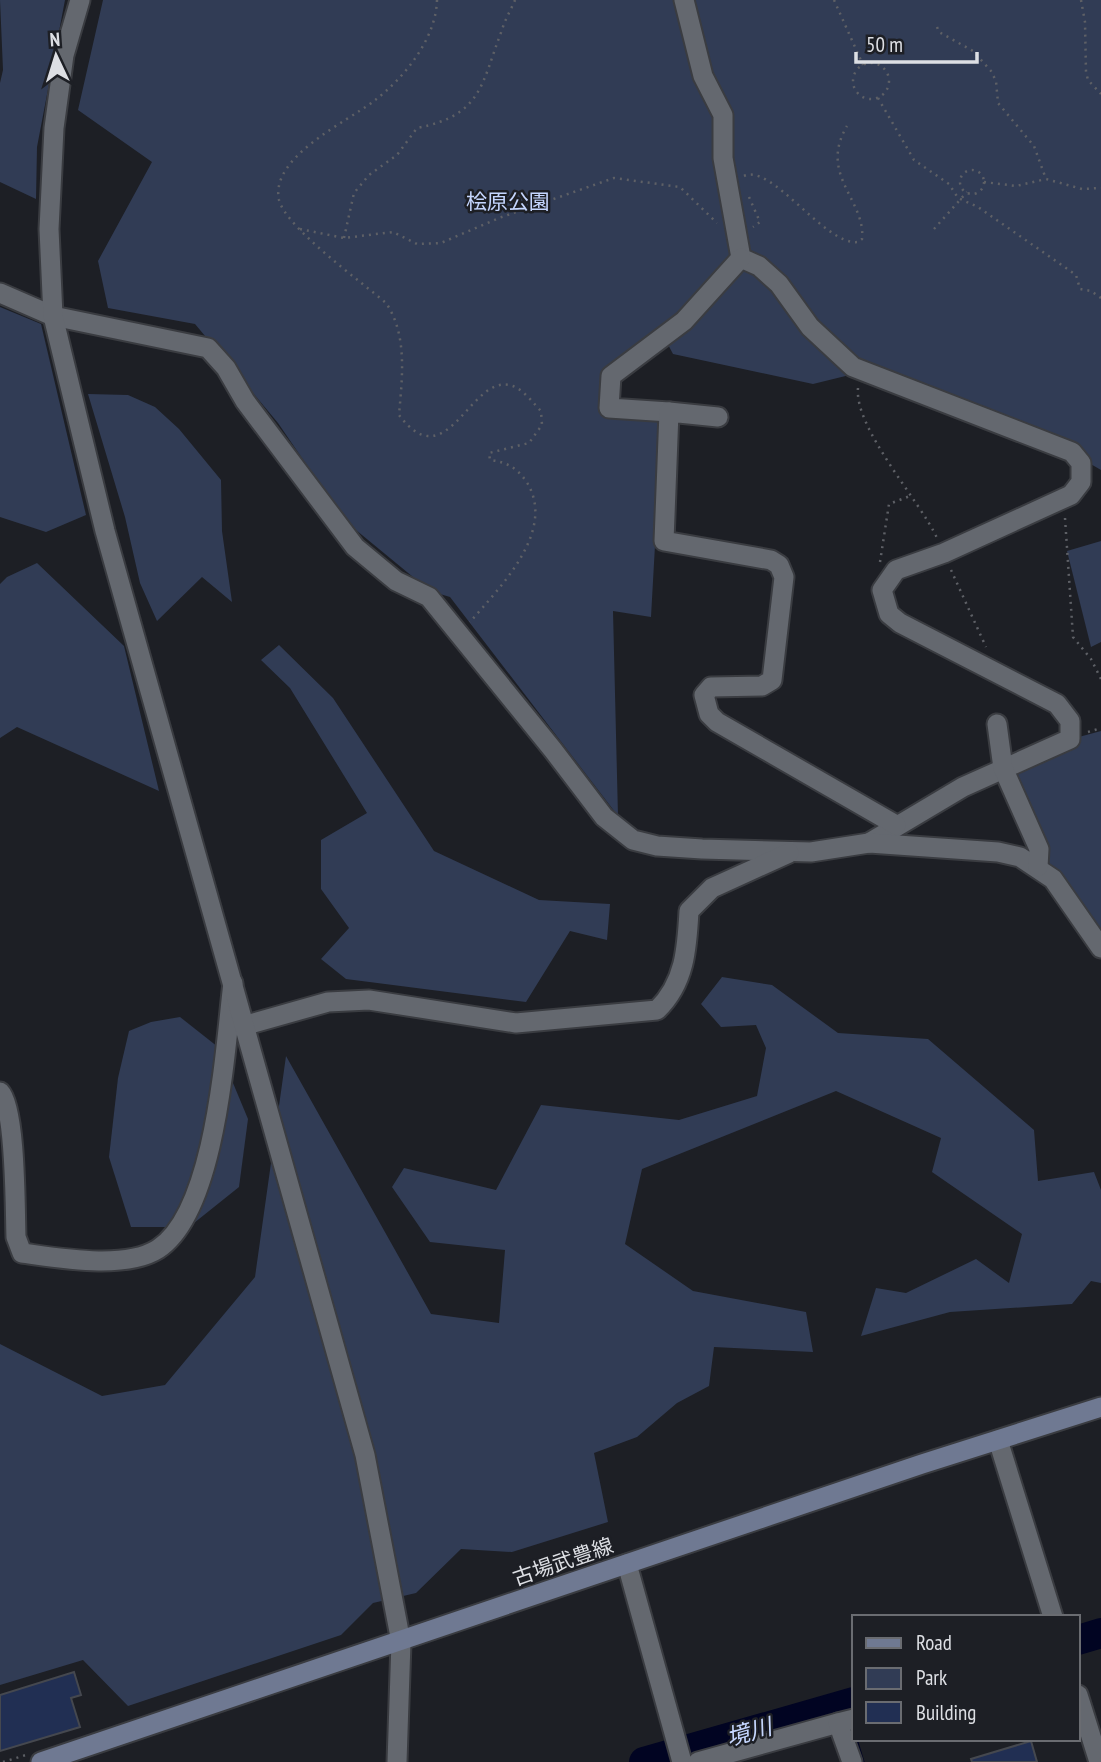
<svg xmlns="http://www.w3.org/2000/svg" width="1101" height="1762" font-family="'PT Sans Narrow','Noto Sans JP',sans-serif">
<rect width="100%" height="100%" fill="#1d1f25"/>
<!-- green -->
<g fill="#313c55">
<path d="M0,0H65L37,147L36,199L0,182V83L3,70Z"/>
<path d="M103,0H1101V470L1044,437L870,370L813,384L673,354L664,337L611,377L610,408L662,420L651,617L613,611L618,816L450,597L430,591L345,521L278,423L195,324L108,308L98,261L152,162L78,110Z"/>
<path d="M0,307L41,324L86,515L46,532L0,517Z"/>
<path d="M88,394L128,395L155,407L179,429L221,480L222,531L232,602L202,577L157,621L140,583L125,517Z"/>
<path d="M1101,541V642L1091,647L1067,551Z"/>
<path d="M37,563L124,646L159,791L17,727L0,738V584L7,577Z"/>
<path d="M279,645L333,698L434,851L539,900L610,904L607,940L570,931L526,1002L346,979L321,959L349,928L321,889V840L367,813L290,688L261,660Z"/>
<path d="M1101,731V947L1038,863L1009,756Z"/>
<path d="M722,977L772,985L838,1033L928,1039L1034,1130L1038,1181L1094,1172L1101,1190V1283L1091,1281L1072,1304L950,1312L861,1336L876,1288L906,1293L976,1259L1009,1283L1022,1234L932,1172L941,1138L836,1091L642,1169L625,1244L693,1291L806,1312L813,1352L714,1347L709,1386L677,1403L637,1437L594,1453L608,1522L512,1552L461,1549L416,1593L373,1603L341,1635L128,1706L83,1660L0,1685V1344L102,1396L165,1385L255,1277L286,1056L431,1314L499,1323L505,1250L430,1242L392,1187L404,1168L496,1190L541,1105L679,1120L757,1096L766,1048L756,1025L721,1027L701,1004Z"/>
<path d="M180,1017L218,1047L248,1119L239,1187L189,1227H131L109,1157L118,1078L129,1031L151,1022Z"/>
</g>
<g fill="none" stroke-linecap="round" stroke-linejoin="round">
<!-- stream -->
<g stroke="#010422" stroke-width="5">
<path d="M852,1727L854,1735"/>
<path d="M855,1739L862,1762"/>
</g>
<!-- river -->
<g stroke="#010422" stroke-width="30">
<path d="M1078,1640L1101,1633"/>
<path d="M644,1762L854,1702"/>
</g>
</g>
<!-- building -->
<g fill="#212f53" stroke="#45484f" stroke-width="2">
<path d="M74,1672L81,1695L71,1698L80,1727L0,1751V1695Z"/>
<path d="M1031,1741L1037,1762H972L971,1759Z"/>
</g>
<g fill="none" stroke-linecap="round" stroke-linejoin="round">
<!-- minor casing -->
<g stroke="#3a3c41" stroke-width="23">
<g id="minor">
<path d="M684,0L703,76L723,115V158L741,258L759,266L779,284L810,327L853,367L1072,452L1081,463V482L1071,495L944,553L896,570L882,590L889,614L900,623L1057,704L1070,721V739L963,787L869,843"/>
<path d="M0,293L53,316L208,348L226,368L245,401L355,547L396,581L429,597L553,750L604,817L633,840L657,846L702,849L811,852L869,843L998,852L1020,857L1053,879L1101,948"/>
<path d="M669,412L609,408L611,376L684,321L741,258"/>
<path d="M718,417L669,412L664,541L771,560L779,565L784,577L772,680L762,686L711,687L704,695L709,714L717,722L896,825"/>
<path d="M997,724L1003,768L1039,849L1038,867"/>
<path d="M243,1026L328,1002L369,1000L516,1023L657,1010C685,983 687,948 689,911L712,888L789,853"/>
<path d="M0,1092C16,1108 15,1211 16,1237L22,1253C59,1258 125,1270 158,1249C216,1211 225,1049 233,983"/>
<path d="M998,1440L1053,1617"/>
<path d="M627,1564L682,1762"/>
<path d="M1078,1695L1099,1762"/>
<path d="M698,1762L838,1723"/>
<path d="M852,1762L838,1723L854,1719"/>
</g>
</g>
<!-- tertiary casing -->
<g stroke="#3a3c41" stroke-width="23">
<path id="tertiary" d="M80,0L64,55L54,128L49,229L53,316L105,531L365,1455L401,1642L397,1762"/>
</g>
<!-- secondary casing -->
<g stroke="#3a3c41" stroke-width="23">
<path id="secondary" d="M41,1762L922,1464L1101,1407"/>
</g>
<!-- path -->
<g stroke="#5e6066" stroke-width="2.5" stroke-dasharray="2 5" stroke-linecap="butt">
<path d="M437,0C436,39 404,78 374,101C345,123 270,157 279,200C286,228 363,283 386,303C408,335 402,379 399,415C450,483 472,363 517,388C526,393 534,404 541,411L542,425L529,443L489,453L490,460C506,462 516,467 526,481C558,530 500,587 470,622"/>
<path d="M834,0L863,65"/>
<path d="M1081,0L1085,22L1086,72L1088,80L1101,94"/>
<path d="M937,27L939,32L973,51L991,71L996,81L998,103L1034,146L1046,179L1082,189L1101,188"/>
<circle cx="871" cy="81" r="18"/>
<path d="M878,98L914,160L949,184L958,198L978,207L1076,275L1080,289L1091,291L1101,298"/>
<circle cx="972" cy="182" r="12"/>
<path d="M744,176C772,163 825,246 858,242L862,239C866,200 818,175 847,126"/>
<path d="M984,182L1016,186L1046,179"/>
<path d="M749,197L760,222L753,227"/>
<path d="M300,229L344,238L393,232L417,244L441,243L499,218L614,178L680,187L717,223"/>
<path d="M934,229L967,192"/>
<path d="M344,238L354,193L369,175L397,155L417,128C483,115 481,84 502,30C505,19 511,10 515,0"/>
<path d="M858,388C854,428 920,501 937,538"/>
<path d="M1065,518L1073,637L1091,659L1101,679"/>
<path d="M880,562L889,504L910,496"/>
<path d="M951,570L986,647"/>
<path d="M1088,732L1101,728"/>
<path d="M3,1762L26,1755"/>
</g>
<!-- minor -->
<use href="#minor" stroke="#64686f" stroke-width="19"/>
<!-- tertiary -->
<use href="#tertiary" stroke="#64686f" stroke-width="19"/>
<!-- secondary -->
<use href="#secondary" stroke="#6f7992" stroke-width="19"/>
</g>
<g text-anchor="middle" stroke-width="5" stroke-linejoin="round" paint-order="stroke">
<!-- park labels -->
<g font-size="21" fill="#c5d6fe" stroke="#1d1f25">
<text x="508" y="209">桧原公園</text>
</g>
<!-- street labels -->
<g font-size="21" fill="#dddfe4" stroke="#1d1f25">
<text transform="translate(563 1562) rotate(-19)" y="7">古場武豊線</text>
</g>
<!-- water labels -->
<g font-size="23" font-style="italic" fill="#c6d7ff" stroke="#1d1f25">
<text transform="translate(749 1732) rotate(-16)" y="8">境川</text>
</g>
</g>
<!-- legend -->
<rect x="852" y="1615" width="228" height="126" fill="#1d1f25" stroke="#6a6c71" stroke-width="2"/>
<rect x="866" y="1638" width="35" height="10" fill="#6f7992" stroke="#6a6c71" stroke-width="2"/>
<text x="916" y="1650" font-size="21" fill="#dddfe4">Road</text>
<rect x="866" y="1668" width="35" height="21" fill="#313c55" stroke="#6a6c71" stroke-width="2"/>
<text x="916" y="1685" font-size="21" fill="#dddfe4">Park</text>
<rect x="866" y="1702" width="35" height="21" fill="#212f53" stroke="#6a6c71" stroke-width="2"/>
<text x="916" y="1720" font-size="21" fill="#dddfe4">Building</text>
<!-- north arrow -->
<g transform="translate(56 56) rotate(356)" stroke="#1d1f25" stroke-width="5" paint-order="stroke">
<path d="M0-5L12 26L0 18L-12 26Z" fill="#dddfe4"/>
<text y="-10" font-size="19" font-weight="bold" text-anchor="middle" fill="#dddfe4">N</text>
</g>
<!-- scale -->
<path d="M856 52v10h121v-10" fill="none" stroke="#dddfe4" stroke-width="3.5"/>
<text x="866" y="52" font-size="21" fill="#dddfe4" stroke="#1d1f25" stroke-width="5" paint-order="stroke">50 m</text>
</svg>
